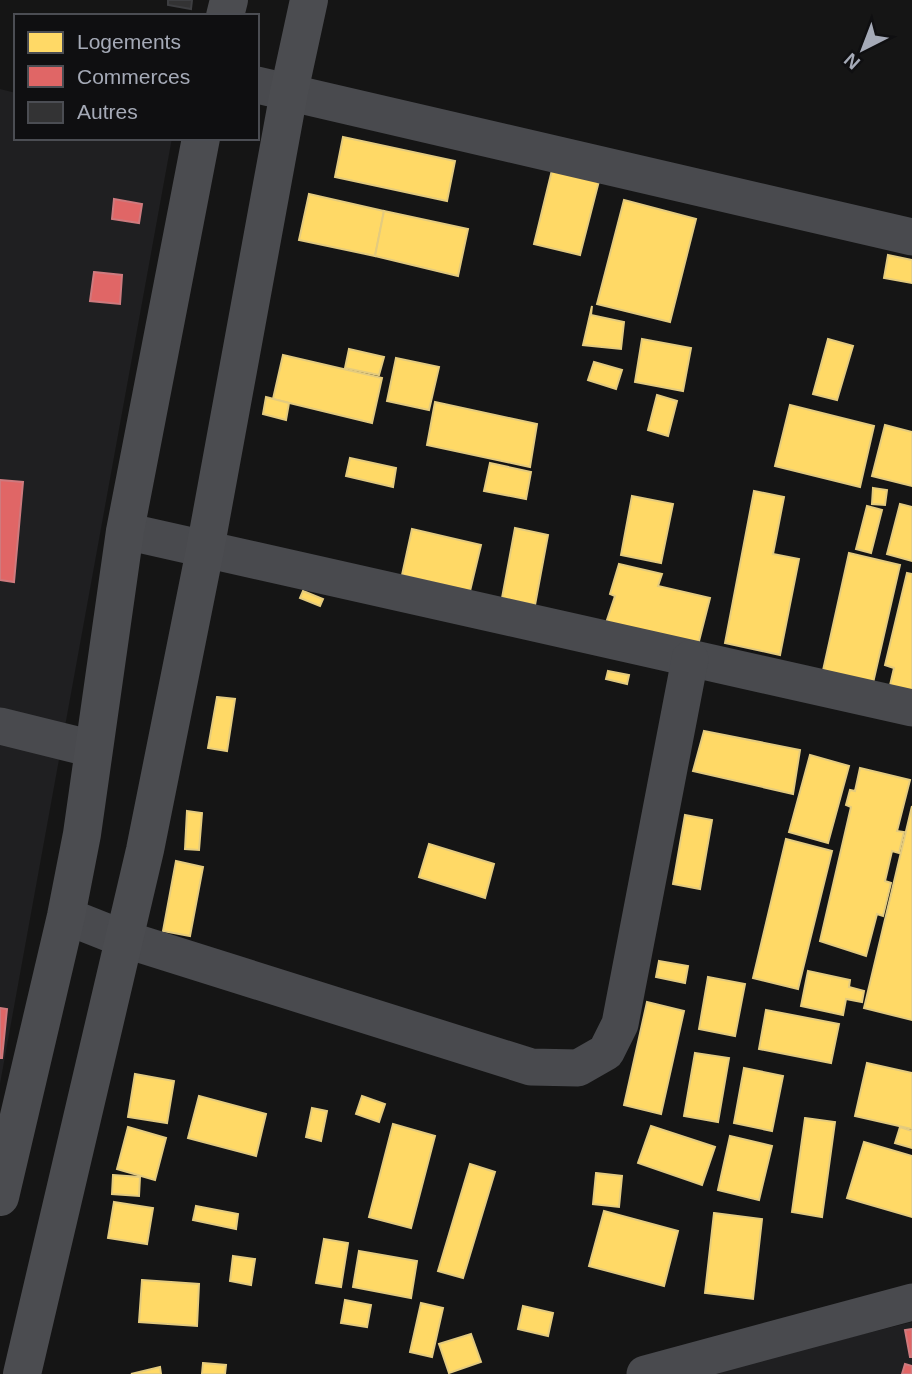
<svg xmlns="http://www.w3.org/2000/svg" width="912" height="1374" font-family="Arial,sans-serif">
<rect width="100%" height="100%" fill="#151515"/>
<!-- built -->
<g fill="#1f1f21">
<path d="M0,89L16,93V138H172L0,1084Z"/>
<path d="M912,1322V1374H703Z"/>
</g>
<!-- homes -->
<g fill="#ffd966" stroke="#e4cb7e" stroke-width="2">
<path d="M343,137L455,161L447,201L335,177Z"/>
<path d="M553,166L600,177L580,255L534,244Z"/>
<path d="M309,194L384,211L375,256L299,240Z"/>
<path d="M624,200L696,219L670,322L597,304Z"/>
<path d="M384,211L468,229L458,276L375,256Z"/>
<path d="M888,255L912,260V283L884,278Z"/>
<path d="M592,306L591,315L624,322L621,349L583,345Z"/>
<path d="M642,339L691,348L683,391L635,382Z"/>
<path d="M828,339L853,346L837,400L813,394Z"/>
<path d="M349,349L384,357L379,375L345,368Z"/>
<path d="M283,355L382,378L372,423L273,399Z"/>
<path d="M396,358L439,367L429,410L387,401Z"/>
<path d="M594,362L622,370L616,389L588,380Z"/>
<path d="M657,395L677,401L668,436L648,430Z"/>
<path d="M266,397L289,403L286,420L263,414Z"/>
<path d="M435,402L537,424L530,467L427,445Z"/>
<path d="M790,405L874,426L860,487L775,466Z"/>
<path d="M885,425L912,432V486L872,476Z"/>
<path d="M350,458L396,468L393,487L346,476Z"/>
<path d="M490,463L531,472L526,499L484,491Z"/>
<path d="M873,488L887,490L885,505L872,504Z"/>
<path d="M754,491L784,497L773,554L799,559L780,655L725,643Z"/>
<path d="M632,496L673,504L661,563L621,555Z"/>
<path d="M900,504L912,507V561L887,554Z"/>
<path d="M867,506L882,510L871,553L856,549Z"/>
<path d="M515,528L548,535L535,605L502,598Z"/>
<path d="M412,529L481,545L470,591L402,575Z"/>
<path d="M849,553L900,565L870,696L820,684Z"/>
<path d="M619,564L662,574L658,586L710,598L698,645L606,623L615,596L610,594Z"/>
<path d="M907,573L912,574V700L888,694L894,668L885,665Z"/>
<path d="M303,591L323,599L320,606L300,598Z"/>
<path d="M608,671L629,675L627,684L606,679Z"/>
<path d="M217,697L235,699L227,751L208,748Z"/>
<path d="M704,731L800,750L793,794L693,771Z"/>
<path d="M810,755L849,766L828,843L789,832Z"/>
<path d="M860,768L910,780L897,831L904,832L899,853L892,851L885,881L891,883L883,916L877,914L866,956L820,941L851,807L846,805L850,790L855,791Z"/>
<path d="M912,806V1020L864,1008Z"/>
<path d="M187,811L202,813L199,850L185,849Z"/>
<path d="M685,815L712,820L700,889L673,884Z"/>
<path d="M786,839L832,851L798,989L753,978Z"/>
<path d="M429,844L494,864L485,898L419,877Z"/>
<path d="M176,861L203,867L190,936L163,931Z"/>
<path d="M659,961L688,966L685,983L656,977Z"/>
<path d="M808,971L850,980L849,987L864,991L862,1002L846,999L843,1015L801,1006Z"/>
<path d="M708,977L745,984L735,1036L699,1029Z"/>
<path d="M647,1002L684,1011L661,1114L624,1105Z"/>
<path d="M766,1010L839,1024L831,1063L759,1049Z"/>
<path d="M695,1053L729,1058L718,1122L684,1116Z"/>
<path d="M867,1063L912,1073V1129L855,1116Z"/>
<path d="M744,1068L783,1076L772,1131L734,1123Z"/>
<path d="M135,1074L174,1081L167,1123L128,1117Z"/>
<path d="M199,1096L266,1114L256,1156L188,1138Z"/>
<path d="M362,1096L385,1104L379,1122L356,1114Z"/>
<path d="M312,1108L327,1111L321,1141L306,1137Z"/>
<path d="M805,1118L835,1122L822,1217L792,1212Z"/>
<path d="M393,1124L435,1136L411,1228L369,1217Z"/>
<path d="M651,1126L715,1147L702,1185L638,1163Z"/>
<path d="M128,1127L166,1138L155,1180L117,1169Z"/>
<path d="M900,1127L912,1131V1148L895,1143Z"/>
<path d="M730,1136L772,1146L759,1200L718,1190Z"/>
<path d="M864,1142L912,1156V1217L847,1198Z"/>
<path d="M470,1164L495,1172L463,1278L438,1271Z"/>
<path d="M596,1173L622,1176L619,1207L593,1204Z"/>
<path d="M113,1175L140,1177L139,1196L112,1194Z"/>
<path d="M114,1202L153,1208L147,1244L108,1238Z"/>
<path d="M196,1206L238,1214L236,1229L193,1220Z"/>
<path d="M604,1211L678,1231L664,1286L589,1266Z"/>
<path d="M714,1213L762,1219L753,1299L705,1293Z"/>
<path d="M324,1239L348,1243L341,1287L316,1283Z"/>
<path d="M359,1251L417,1261L411,1298L353,1287Z"/>
<path d="M233,1256L255,1259L251,1285L230,1281Z"/>
<path d="M142,1280L199,1284L197,1326L139,1322Z"/>
<path d="M345,1300L371,1305L367,1327L341,1323Z"/>
<path d="M421,1303L443,1308L432,1357L410,1352Z"/>
<path d="M523,1306L553,1313L548,1336L518,1329Z"/>
<path d="M471,1334L481,1362L449,1373L439,1344Z"/>
<path d="M203,1363L226,1365L225,1374H202Z"/>
<path d="M160,1367L161,1374H131Z"/>
</g>
<!-- shops -->
<g fill="#e06666" stroke="#ce7a7e" stroke-width="2">
<path d="M114,199L142,204L139,223L112,219Z"/>
<path d="M94,272L122,275L120,304L90,301Z"/>
<path d="M0,480L23,482L14,582L0,580Z"/>
<path d="M0,1008L7,1009L2,1058H0Z"/>
<path d="M912,1329V1357H910L905,1330Z"/>
<path d="M905,1364L912,1366V1374H902Z"/>
</g>
<!-- building -->
<path fill="#333334" stroke="#3d3e41" stroke-width="2" d="M168,0H192L191,9L168,5Z"/>
<g fill="none" stroke-linecap="round" stroke-linejoin="round">
<!-- street -->
<g stroke="#494a4e" stroke-width="37">
<path d="M257,85L912,237"/>
<path d="M125,531L912,708"/>
<path d="M0,726L93,749"/>
<path d="M66,916L124,939L531,1067L578,1068L606,1052L620,1024L690,659"/>
<path d="M645,1374L912,1302"/>
</g>
<!-- primary -->
<g stroke="#4b4c50" stroke-width="38">
<path d="M225,16L229,0"/>
<path d="M0,1197L66,916L82,834L125,531L201,138"/>
<path d="M22,1374L145,850L205,550L289,92L309,0"/>
</g>
</g>
<!-- legend -->
<rect x="14" y="14" width="245" height="126" fill="#0f0f11" stroke="#4b4d53" stroke-width="2"/>
<rect x="28" y="32" width="35" height="21" fill="#ffd966" stroke="#4b4d53" stroke-width="2"/>
<text x="77" y="49" font-size="21" fill="#a5aab7">Logements</text>
<rect x="28" y="66" width="35" height="21" fill="#e06666" stroke="#4b4d53" stroke-width="2"/>
<text x="77" y="84" font-size="21" fill="#a5aab7">Commerces</text>
<rect x="28" y="102" width="35" height="21" fill="#333334" stroke="#4b4d53" stroke-width="2"/>
<text x="77" y="119" font-size="21" fill="#a5aab7">Autres</text>
<!-- north arrow -->
<g transform="translate(863 49) rotate(222)" stroke="#0f0f11" stroke-width="5" paint-order="stroke">
<path d="M0-5L12 26L0 18L-12 26Z" fill="#a5aab7"/>
<text y="-10" font-size="19" font-weight="bold" text-anchor="middle" fill="#a5aab7">N</text>
</g>
</svg>
